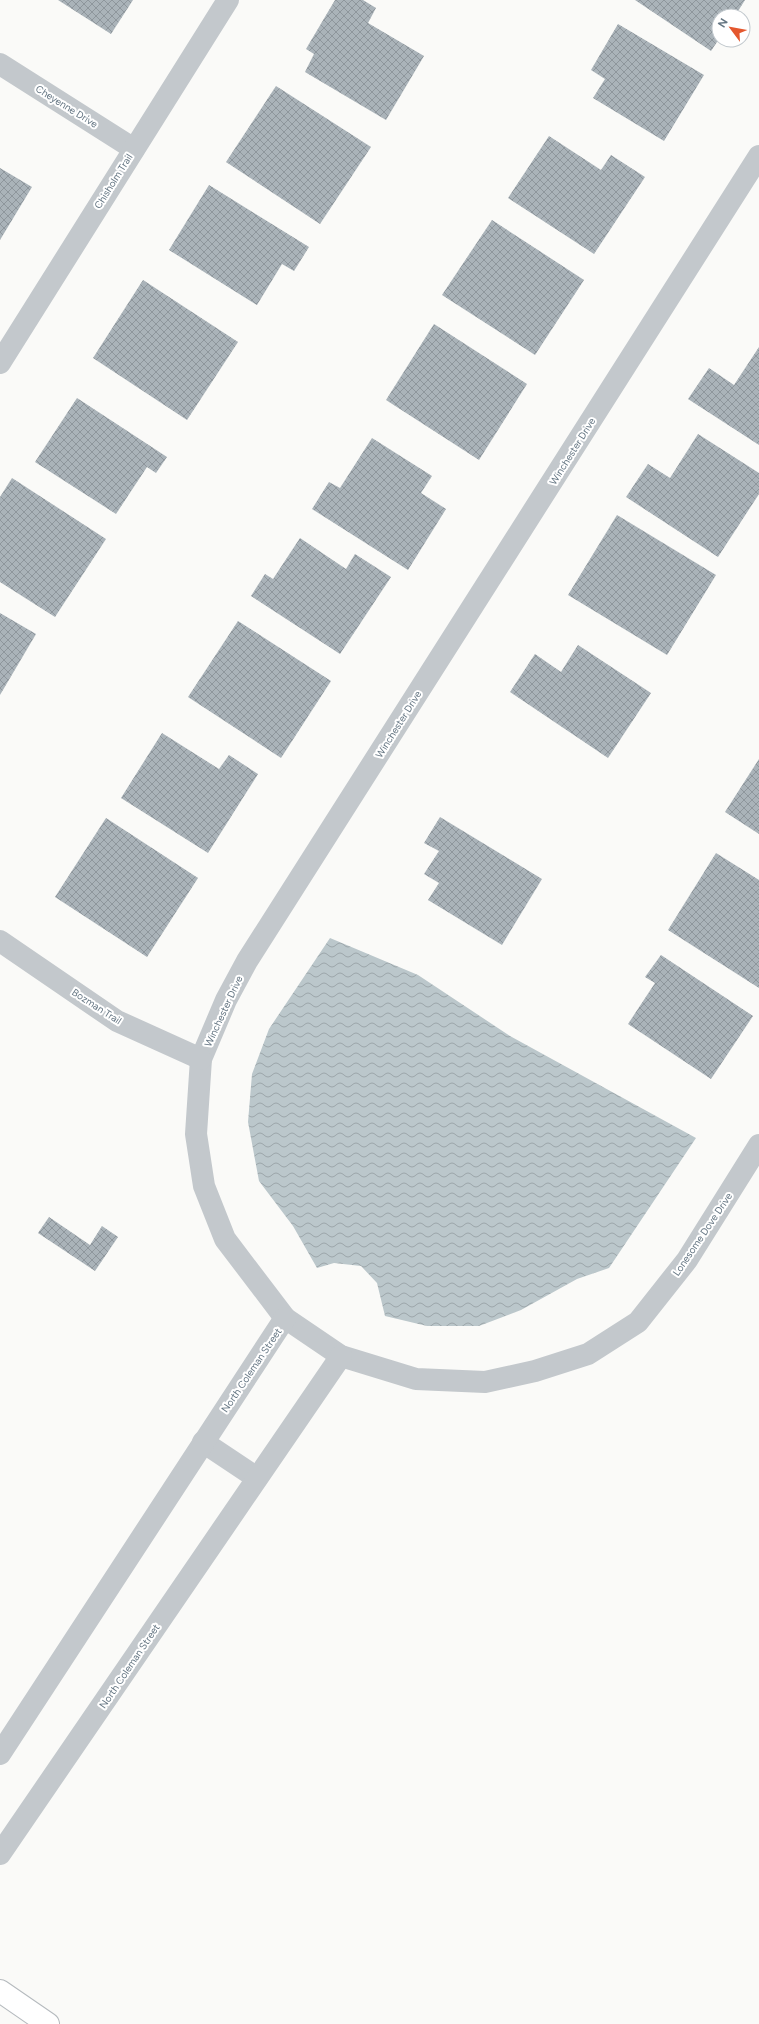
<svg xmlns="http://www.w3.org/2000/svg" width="759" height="2024" font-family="Figtree,sans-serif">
<defs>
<pattern id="water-waves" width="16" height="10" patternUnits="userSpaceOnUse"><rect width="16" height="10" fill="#bbc7cb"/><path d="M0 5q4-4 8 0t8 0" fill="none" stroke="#9ca6aa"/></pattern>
<pattern id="building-cross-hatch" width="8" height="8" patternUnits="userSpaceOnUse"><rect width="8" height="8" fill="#aab3b9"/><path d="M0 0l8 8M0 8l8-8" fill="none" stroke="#8e969c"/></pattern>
</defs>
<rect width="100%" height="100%" fill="#fafaf8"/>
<!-- water -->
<path fill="url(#water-waves)" d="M330,938L418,975L510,1036L696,1138L609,1268L577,1279L521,1310L479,1326H427L385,1316L377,1283L361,1266L334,1263L317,1268L293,1226L259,1181L248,1122L252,1074L269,1029Z"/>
<!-- building -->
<g fill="url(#building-cross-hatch)">
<path d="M58,0H133L111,34Z"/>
<path d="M335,0H363L376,8L368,23L424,56L386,120L305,72L314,54L306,49Z"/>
<path d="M635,0H745L735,16H719V39L711,51Z"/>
<path d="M618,24L704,75L664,141L593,98L605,79L591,70Z"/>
<path d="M276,86L371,147L320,224L226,162Z"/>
<path d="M549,136L601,170L611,155L645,177L594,254L508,198Z"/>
<path d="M0,168L32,187L0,240Z"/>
<path d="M209,185L309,247L294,271L282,264L257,305L169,250Z"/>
<path d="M492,220L584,280L535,355L442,295Z"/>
<path d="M143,280L238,342L187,420L93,358Z"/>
<path d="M434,324L527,384L479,460L386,400Z"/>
<path d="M759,347V445L688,399L709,368L734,385Z"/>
<path d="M77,398L167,457L156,473L147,467L116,514L35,462Z"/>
<path d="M698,434L759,473V494L718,557L626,497L648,464L670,478Z"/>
<path d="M372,438L432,476L421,493L446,509L408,570L312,509L329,482L340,488Z"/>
<path d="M12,478L106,539L55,617L0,582V497Z"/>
<path d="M617,515L716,575L667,655L568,595Z"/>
<path d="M300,538L346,569L355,554L391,577L340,654L251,596L265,574L273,579Z"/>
<path d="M0,613L36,634L0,695Z"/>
<path d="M238,621L331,681L281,758L188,697Z"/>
<path d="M578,645L651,693L608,758L510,692L535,654L561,672Z"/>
<path d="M162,733L219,769L229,755L258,774L208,853L121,798Z"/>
<path d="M759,759V834L725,812Z"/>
<path d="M440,817L542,879L502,945L428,900L439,883L424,874L439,851L424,843Z"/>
<path d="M106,818L198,878L147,957L55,897Z"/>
<path d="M716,853L759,880V988L668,930Z"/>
<path d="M661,955L753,1016L711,1079L628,1024L655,983L645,977Z"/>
<path d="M49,1217L90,1245L102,1226L118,1237L95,1271L38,1233Z"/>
</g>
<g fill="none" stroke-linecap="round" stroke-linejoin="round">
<!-- major casing -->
<g stroke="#b5babe" stroke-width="24">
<path id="major" d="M0,1991L48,2024"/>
</g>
<!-- minor -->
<g stroke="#c3c8cc" stroke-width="22">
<path d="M0,64L134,149"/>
<path d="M759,156L247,961L226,1000L201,1059L196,1134L204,1186L225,1239L285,1318L341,1356L416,1379L485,1382L535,1371L588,1354L638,1322L687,1260L759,1145"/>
<path d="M0,363L228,0"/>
<path d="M0,941L117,1021L201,1059"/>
<path d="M203,1442L257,1478"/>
<path d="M0,1754L285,1318"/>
<path d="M0,1854L341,1356"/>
</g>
<!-- major -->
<use href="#major" stroke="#fff" stroke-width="22"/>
</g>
<g text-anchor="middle" stroke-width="4" stroke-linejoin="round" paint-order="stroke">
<!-- street labels -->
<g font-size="10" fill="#657683" stroke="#fff">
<text transform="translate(67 106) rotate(32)" y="4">Cheyenne Drive</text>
<text transform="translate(113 181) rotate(-58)" y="4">Chisholm Trail</text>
<text transform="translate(572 451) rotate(-58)" y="4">Winchester Drive</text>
<text transform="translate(398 724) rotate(-58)" y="4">Winchester Drive</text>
<text transform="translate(97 1006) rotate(33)" y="4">Bozman Trail</text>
<text transform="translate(223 1011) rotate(-65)" y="4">Winchester Drive</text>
<text transform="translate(702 1234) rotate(-56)" y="4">Lonesome Dove Drive</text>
<text transform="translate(251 1370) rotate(-56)" y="4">North Coleman Street</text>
<text transform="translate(129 1666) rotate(-56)" y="4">North Coleman Street</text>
</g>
</g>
<!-- north arrow -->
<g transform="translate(731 28) rotate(302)"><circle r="19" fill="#ffffff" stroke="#c1c8cd"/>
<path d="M0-3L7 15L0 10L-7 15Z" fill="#e4572e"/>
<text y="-6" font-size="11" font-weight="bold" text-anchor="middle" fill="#657683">N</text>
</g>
</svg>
